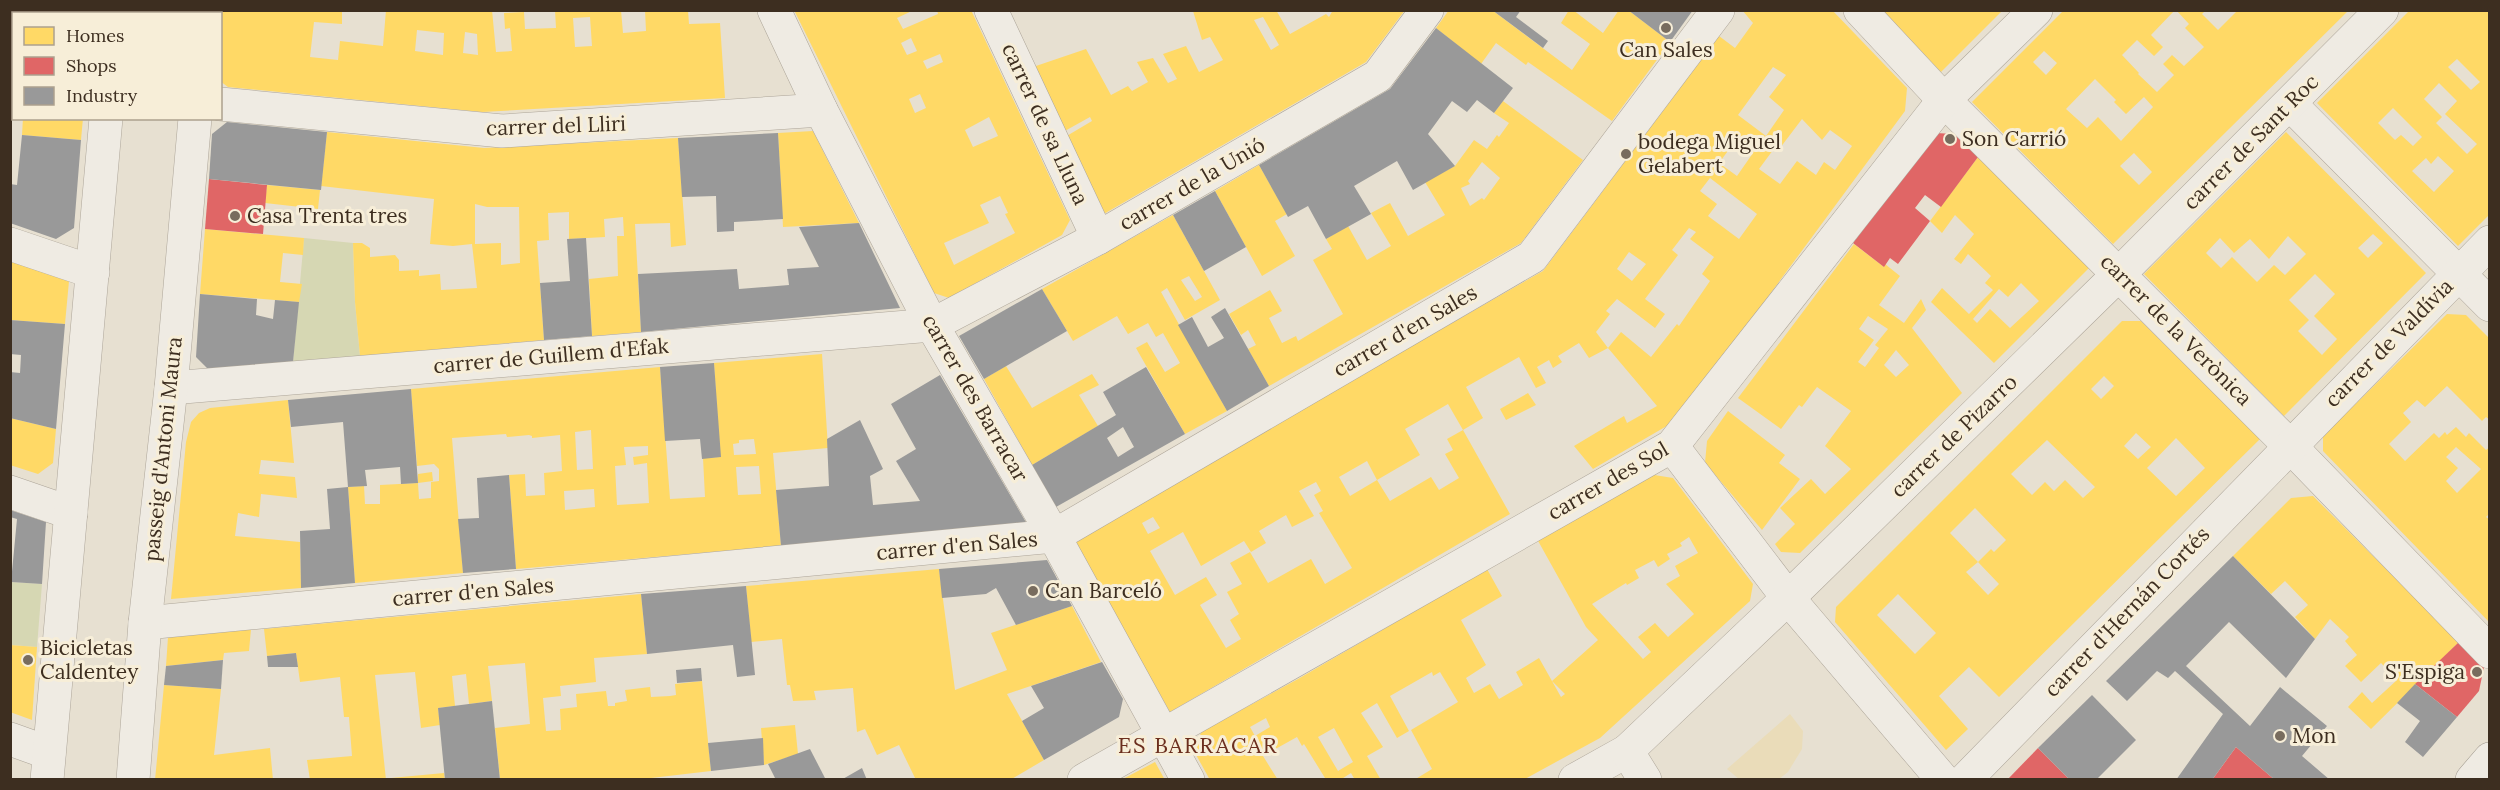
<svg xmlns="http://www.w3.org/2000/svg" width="2500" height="790" font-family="Lora,serif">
<rect width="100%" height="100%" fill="#e7e0d1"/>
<!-- green -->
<g fill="#d6d7b3">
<path d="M304,238L353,243L355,302L360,356L293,362Z"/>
<path d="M10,582L42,584L37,647L11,645Z"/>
</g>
<!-- sand -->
<path fill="#eadcb9" d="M1790,714L1803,731L1802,749L1788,772L1779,779L1740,780L1727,769Z"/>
<!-- homes -->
<g fill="#ffd966" fill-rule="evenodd">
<path d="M221,10L342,12V24L314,22L310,57L338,60L340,41L383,46L386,10H492L496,52L512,51L510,28L505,29L504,13L524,12L525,29L556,28L555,10H621L623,33L646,31L645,10H688L689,24L720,23L725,98L482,112L228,87L220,81ZM590,17L592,46L575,47L573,18ZM417,30L444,33L443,55L415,51ZM465,32L477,34L478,55L463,53Z"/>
<path d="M794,10H914L897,18L903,29L938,14L937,10H971L1070,220L1062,235L949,298L934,293ZM911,38L917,51L907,55L901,43ZM940,54L943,62L927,69L923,61ZM920,94L926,108L915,113L909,99ZM989,117L998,136L973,147L965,130ZM1000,196L1008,213L1005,214L1015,233L954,265L944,243L989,223L980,205Z"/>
<path d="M1276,10L1290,34L1326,14L1329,17L1333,10H1405L1366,62L1102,215L1065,137L1092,121L1090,117L1063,132L1033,67L1086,49L1111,95L1128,86L1132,91L1148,82L1137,62L1153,58L1168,83L1177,79L1163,54L1186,46L1199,72L1223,60L1210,37L1202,40L1193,11ZM1263,17L1279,45L1271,50L1254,20Z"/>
<path d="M1449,10H1492L1572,70L1590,44L1561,23L1569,10H1573L1603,33L1619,10H1628L1670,42L1612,121L1528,62L1526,65L1496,43L1481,64L1436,28Z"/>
<path d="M1742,10H1832L1907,88L1905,111L1677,420L1593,469L1574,446L1624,416L1627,423L1657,406L1608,348L1621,332L1651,357L1677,324L1679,326L1710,281L1702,274L1714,257L1690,239L1696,232L1689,228L1672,250L1678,255L1645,299L1665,314L1655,328L1617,299L1606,311L1610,314L1596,332L1608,348L1589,358L1579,343L1558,356L1562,362L1553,368L1549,360L1537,367L1546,383L1536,388L1519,357L1466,387L1483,418L1463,430L1448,404L1405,429L1420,455L1377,480L1367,461L1339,477L1350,496L1377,480L1390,501L1431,477L1439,490L1459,478L1445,454L1453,450L1447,439L1463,430L1510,514L1170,712L1072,540L1543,271L1719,36L1735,48L1753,23ZM1773,67L1786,75L1769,97L1784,110L1766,136L1738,115ZM1802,119L1822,140L1830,130L1852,146L1835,170L1824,162L1816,175L1797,161L1780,184L1759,169L1776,146L1780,148ZM1736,140L1753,153L1737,176L1719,163ZM1710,178L1757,214L1739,239L1708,216L1717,204L1700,191ZM1629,252L1646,264L1632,281L1617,269ZM1316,482L1321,491L1314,495L1323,511L1319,513L1352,568L1325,584L1311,559L1268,583L1250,552L1230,563L1242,584L1227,592L1239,614L1230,620L1241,639L1226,648L1200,605L1217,595L1206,577L1175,595L1150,551L1183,532L1201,566L1244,541L1251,552L1266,543L1259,531L1286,515L1292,527L1314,516L1299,491ZM1153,517L1160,528L1148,534L1142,523Z"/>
<path d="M1882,10H2003L1941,72Z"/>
<path d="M2064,10H2175L2151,35L2163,47L2154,56L2137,40L2122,55L2139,73L2138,74L2157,92L2174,75L2163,64L2172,55L2184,66L2204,47L2185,28L2189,24L2176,10H2206L2202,14L2218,30L2238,10H2349L2113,244L1972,102ZM2044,51L2057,63L2046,75L2033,62ZM2095,79L2116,100L2114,102L2126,114L2144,97L2153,107L2121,141L2098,117L2087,128L2066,109ZM2134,153L2152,172L2139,185L2120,166Z"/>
<path d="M2410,10H2490V214L2458,246L2317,103ZM2457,59L2480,82L2471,90L2448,67ZM2439,83L2457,101L2445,114L2477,144L2467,154L2436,123L2442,117L2424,99ZM2393,108L2422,137L2413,146L2401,135L2395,140L2378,123ZM2438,156L2454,171L2434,192L2412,171L2426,158L2431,164Z"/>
<path d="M10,13L14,14V62H10Z"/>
<path d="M1503,101L1583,160L1521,243L1269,386L1248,349L1256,345L1248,330L1241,335L1229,314L1270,290L1282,311L1269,318L1282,343L1296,336L1298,341L1343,314L1313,260L1332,249L1326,239L1348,226L1367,260L1391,246L1371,213L1390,203L1408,236L1445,215L1425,182L1455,166L1474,140L1487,149L1497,135L1499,137L1509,123L1494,113ZM1482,162L1500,178L1484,200L1482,198L1470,206L1461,188L1470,184L1468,181Z"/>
<path d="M23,118H83L81,140L22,135Z"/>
<path d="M813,131L859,223L783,227L778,133Z"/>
<path d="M327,132L484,148L678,138L686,245L671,247L670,223L635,224L641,332L592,336L589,279L618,276L617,236H624L623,217L604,219L605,237L569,239V212L548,213L549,240L537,241L544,340L360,356L355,302L353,243H362L370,248V257L395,255L399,260V271L419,270V276L440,274L441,290L477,288L472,244L453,246L430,244L434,199L321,186ZM475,204L487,207H519L520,263L501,265V243L475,244Z"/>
<path d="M2286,132L2426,273L2284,416L2144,274ZM2373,234L2383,243L2368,258L2358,248ZM2288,236L2306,254L2285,275L2274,265L2257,282L2232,257L2221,268L2206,253L2220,238L2234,253L2250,239L2269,259ZM2315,274L2335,294L2314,316L2337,339L2322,355L2298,331L2309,320L2289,300Z"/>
<path d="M1978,157L2090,267L1994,363L1931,302L1942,288L1969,314L1993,290L1985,283L1991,276L1968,254L1961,264L1954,259L1974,234L1955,215L1942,233L1930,221ZM2021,283L2039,301L2010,328L1990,309L1977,323L1973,319L1999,289L2008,297Z"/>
<path d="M1259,165L1287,214L1275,221L1295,256L1262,276L1215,191Z"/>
<path d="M267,185L320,190L318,209L265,203Z"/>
<path d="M1173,215L1220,300L1185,320L1167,288L1161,292L1227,411L1185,434L1136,348L1147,342L1165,372L1180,363L1163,333L1156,337L1148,323L1128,334L1117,316L1073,341L1042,289ZM1189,276L1202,297L1195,301L1181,280Z"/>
<path d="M205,229L304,238L303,255L283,253L280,282L302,284L299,302L200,294Z"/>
<path d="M1854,244L1884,267L1885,264L1900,276L1879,305L1904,323L1921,299L1926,310L1912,328L1962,393L1800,553L1781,552L1775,544L1795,524L1780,508L1811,479L1825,494L1851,469L1825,446L1851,411L1817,387L1802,407L1799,405L1781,429L1738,398ZM1868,316L1888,329L1875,345L1879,348L1865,367L1858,362L1874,340L1859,329ZM1896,350L1909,365L1896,377L1884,365Z"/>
<path d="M10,261L69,281L65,324L10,320Z"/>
<path d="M2447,314L2466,315L2490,339V420L2486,417L2482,421L2447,386L2425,407L2417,400L2403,413L2411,422L2389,444L2405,461L2434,433L2439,438L2445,432L2447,435L2456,427L2466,437L2469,433L2486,450L2490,447V513L2486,517L2490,520V623L2323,451V436ZM2456,447L2481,469L2457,493L2446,481L2458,468L2446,457Z"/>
<path d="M2122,321H2141L2260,439L1999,697L1969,667L1939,696L1968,729L1946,750L1835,622L1836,607ZM2104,376L2114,386L2101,399L2091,389ZM2136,433L2151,447L2138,459L2124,446ZM2176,438L2205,468L2176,496L2147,468ZM2047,440L2095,487L2083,498L2065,480L2054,491L2045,482L2032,495L2011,474ZM1975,508L2006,540L1994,552L1991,549L1978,562L1999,584L1988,595L1966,572L1978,562L1950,533ZM1898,594L1936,633L1915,654L1877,615Z"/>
<path d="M822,354L828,448L773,453L781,546L516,569L509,475L525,474L526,496L545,495L544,473L562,471L560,435L532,438V436L529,435L507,437L506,434L452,438L463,573L355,583L348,487L364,486L365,504H380V485L418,483L419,499L431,498V482L439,481V469L434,464L417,466L411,389L660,367L670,499L705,497L703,458L720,457L714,363ZM591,430L593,469L577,470L575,432ZM754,439L756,454L734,455L733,444L739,443V440ZM648,446V455L633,457L634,465L647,463L649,503L617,505L615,466L626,465L624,447ZM759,466L761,494L738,495L736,467ZM594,489L595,507L565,510L564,491Z"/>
<path d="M1006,366L1032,408L1092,374L1099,385L1079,395L1098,426L1032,465L984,379Z"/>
<path d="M1528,393L1536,405L1506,420L1500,409Z"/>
<path d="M288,400L294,463L261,460L259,474L295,477L297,498L261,494L259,517L238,513L235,536L300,542L301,588L171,599L186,442L191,422L199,413L210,408Z"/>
<path d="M1728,411L1785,455L1779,463L1800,479L1762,530L1705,463L1707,441Z"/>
<path d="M10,418L56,429L53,463L38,474L10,465Z"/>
<path d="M432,472L433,481L418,483V474Z"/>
<path d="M1648,474L1673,478L1753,584L1750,601L1600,738L1523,780H1414L1432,769L1411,730L1458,702L1440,672L1433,676L1432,672L1390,696L1409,731L1397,738L1377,703L1361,713L1383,747L1367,756L1381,780H1355L1351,773L1340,780H1322L1325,778L1304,744L1302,746L1297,737L1263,756L1278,780H1210L1195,753L1201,732L1298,679L1487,569L1502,596L1461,620L1486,665L1466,678L1474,693L1490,684L1499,699L1523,685L1516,672L1539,658L1561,697L1565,694L1552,681L1598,640L1586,627L1537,539ZM1689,537L1698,553L1675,566L1680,576L1666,584L1694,614L1668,637L1655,623L1638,637L1651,652L1643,659L1592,604L1626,583L1627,585L1639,578L1635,570L1654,560L1658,567L1670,559L1667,554L1682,546L1680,543ZM1266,718L1270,727L1255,736L1250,727ZM1334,728L1353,762L1338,771L1318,737Z"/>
<path d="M2313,496L2459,642L2371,729L2348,707L2362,692L2372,703L2397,680L2381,663L2361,682L2345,666L2357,655L2345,641L2349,637L2330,619L2315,639L2295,617L2308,605L2285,581L2271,594L2233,556L2291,498Z"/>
<path d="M939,569L955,690L1007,670L991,633L1072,606L1101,662L1007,694L1044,760L1010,780H916L899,745L877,755L865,729L857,732L853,688L814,691L816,700L793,701L790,685H787L782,639L751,642L746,586Z"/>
<path d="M641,594L647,654L594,658L596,682L560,686L561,696L543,698L546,731L561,730L560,709L577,707L576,694L606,691L608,706H615V703L627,701L625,690L650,687L651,697L670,696L676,695L675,684L702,681L711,771L634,780H500L495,728L530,724L525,663L488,666L492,701L469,704L466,674L452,676L455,706L438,708L440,725L421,728L415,672L375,675L386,780H310L307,760L352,756L349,717H344L340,677L300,682L296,653L267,656L264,629Z"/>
<path d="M251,629L249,651L224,653L223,660L166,666L168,637Z"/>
<path d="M10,645L37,647L32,720L10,712Z"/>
<path d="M164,685L221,689L214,755L270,748L273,780H155Z"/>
<path d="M795,725L798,754L764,765L761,728Z"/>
<path d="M1155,762L1165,780H1121Z"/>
<path d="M444,773L445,780H391V778Z"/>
</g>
<!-- shops -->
<g fill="#e06666">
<path d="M1936,133L1954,134L1978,157L1941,207L1925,195L1915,208L1930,221L1898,264L1890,258L1884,267L1853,243Z"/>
<path d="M209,179L267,185L263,234L205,229Z"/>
<path d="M2459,642L2484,667L2479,691L2457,717L2415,684Z"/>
<path d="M2236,747L2275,780H2212Z"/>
<path d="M2038,748L2070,780H2007Z"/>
</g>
<!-- industry -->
<g fill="#999" fill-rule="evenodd">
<path d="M1492,10H1521L1516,17L1548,41L1543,48Z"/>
<path d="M1628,10H1693L1670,42Z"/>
<path d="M1436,28L1513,88L1494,113L1477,100L1467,112L1452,101L1428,134L1455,166L1413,190L1397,161L1354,186L1371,214L1326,239L1308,206L1288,217L1259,165L1390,89Z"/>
<path d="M227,122L327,132L321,190L209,179L212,134Z"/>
<path d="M778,133L783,219L734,222V231L717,232L716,196L682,197L678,138Z"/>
<path d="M22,135L81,140L74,228L56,239L10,223V184L17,185Z"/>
<path d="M1215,191L1246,247L1204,271L1173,215Z"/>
<path d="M859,223L900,308L641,332L638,274L737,269L739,289L789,285L787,269L819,267L799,227Z"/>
<path d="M586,238L592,336L544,340L540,283L570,281L567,239Z"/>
<path d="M1042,289L1067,331L984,379L959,336Z"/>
<path d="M200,294L257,299L256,315L273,319L275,300L299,302L293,362L209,370L196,357Z"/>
<path d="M1225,308L1269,386L1227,411L1178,325L1192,317L1208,347L1224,338L1211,317Z"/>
<path d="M10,320L65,324L56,429L10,418V372L20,373L21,355L10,354Z"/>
<path d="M714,363L721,457L702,459L700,439L665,441L660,367Z"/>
<path d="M1146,367L1185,434L1056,507L1032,465L1116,415L1103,392ZM1123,427L1134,447L1118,457L1107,438Z"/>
<path d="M940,375L1027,524L781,546L776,490L829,486L827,439L860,420L883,469L870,476L873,505L920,501L896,461L916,449L891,404Z"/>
<path d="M411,389L418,483L401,484L400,467L365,470L367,486L348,487L343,422L291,427L288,400Z"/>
<path d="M509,475L516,569L463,573L458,519L479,518L477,478Z"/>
<path d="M348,487L355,583L301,588L300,531L330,529L327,489Z"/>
<path d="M10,510L46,522L42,584L11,582L17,519L10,517Z"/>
<path d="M2233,556L2315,639L2286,678L2229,622L2186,666L2250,726L2280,687L2327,726L2302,756L2330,780H2275L2236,747L2212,780H2176L2223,714L2175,671L2168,678L2157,671L2127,701L2106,681Z"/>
<path d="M1047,560L1072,606L1016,625L996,588L986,594L942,598L939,569Z"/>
<path d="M746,586L755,675L737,677L733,645L647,654L641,594Z"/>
<path d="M296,653L298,667H268L267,656Z"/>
<path d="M223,660L221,689L164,685L166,666Z"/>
<path d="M1102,662L1123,699L1119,717L1044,760L1022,721L1044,708L1031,686Z"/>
<path d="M701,668L702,681L677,683L676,670Z"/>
<path d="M2415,684L2457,717L2423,757L2405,742L2420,721L2397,703Z"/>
<path d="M2092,695L2136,740L2096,780H2070L2038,748Z"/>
<path d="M492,701L500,780H445L438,708Z"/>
<path d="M763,738L764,765L711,771L708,743Z"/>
<path d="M810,749L826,780H776L768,764Z"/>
<path d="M862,768L867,780H841Z"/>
</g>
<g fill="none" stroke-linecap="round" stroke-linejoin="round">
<!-- street casing -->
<g stroke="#ada599" stroke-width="34">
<g id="street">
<path d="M54,10L62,14"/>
<path d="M774,10L821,110L932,325L1054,536L1188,780"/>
<path d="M991,10L1098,238"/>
<path d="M1860,10L1944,100L2289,445L2490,652"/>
<path d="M115,14V10"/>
<path d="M204,14L205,10"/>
<path d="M220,104L502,131L821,110"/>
<path d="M2290,104L2490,305"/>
<path d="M10,244L93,272"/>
<path d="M171,388L932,325L1098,238L1378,76L1427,10"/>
<path d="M1672,446L1788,598L2120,273L2382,10"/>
<path d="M10,492L71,513"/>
<path d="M145,623L1054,536L1532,257L1718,10"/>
<path d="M10,739L49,753"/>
<path d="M47,780L106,118"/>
<path d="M133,780L145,623L171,388L195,118"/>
<path d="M1084,780L1672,446L1944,100L2036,10"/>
<path d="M1575,780L1627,751"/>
<path d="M1645,780L1627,751L1788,598L1943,780"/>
<path d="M1965,780L2490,242"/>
</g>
</g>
<!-- secondary casing -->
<g stroke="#9c958a" stroke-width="34">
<path id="secondary" d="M2472,780L2490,759"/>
</g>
<!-- street -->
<use href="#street" stroke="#efebe3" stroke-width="33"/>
<!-- secondary -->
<use href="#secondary" stroke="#efebe3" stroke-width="33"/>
</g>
<!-- markers -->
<g fill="#786c5e" stroke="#f7eed8" stroke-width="2">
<circle cx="1666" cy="28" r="6"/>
<circle cx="1950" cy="139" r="6"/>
<circle cx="1626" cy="154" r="6"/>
<circle cx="235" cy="216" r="6"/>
<circle cx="1033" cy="591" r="6"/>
<circle cx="28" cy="660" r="6"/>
<circle cx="2477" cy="672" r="6"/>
<circle cx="2280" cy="736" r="6"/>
</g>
<g text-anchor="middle" stroke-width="6" stroke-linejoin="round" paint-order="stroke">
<!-- poi labels -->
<g font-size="21" fill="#3d2e20" stroke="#f7eed8" text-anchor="start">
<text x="1666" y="57" text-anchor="middle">Can Sales</text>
<text x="1962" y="146">Son Carrió</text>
<text x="1638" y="149">bodega Miguel<tspan x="1638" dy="24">Gelabert</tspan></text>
<text x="247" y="223">Casa Trenta tres</text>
<text x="1045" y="598">Can Barceló</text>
<text x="40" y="655">Bicicletas<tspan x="40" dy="24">Caldentey</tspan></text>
<text x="2465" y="679" text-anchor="end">S'Espiga</text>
<text x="2292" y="743">Mon</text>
</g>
<!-- street labels -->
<g font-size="21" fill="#3d2e20" stroke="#f7eed8">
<text transform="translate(1045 124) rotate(65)" y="7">carrer de sa Lluna</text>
<text transform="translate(556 126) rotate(-2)" y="7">carrer del Lliri</text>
<text transform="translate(2251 142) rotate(-45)" y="7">carrer de Sant Roc</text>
<text transform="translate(1192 184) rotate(-30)" y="7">carrer de la Unió</text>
<text transform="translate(2176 330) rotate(45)" y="7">carrer de la Verònica</text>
<text transform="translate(1405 331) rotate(-30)" y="7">carrer d'en Sales</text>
<text transform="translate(2389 343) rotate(-45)" y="7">carrer de Valdívia</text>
<text transform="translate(551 356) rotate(-5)" y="7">carrer de Guillem d'Efak</text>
<text transform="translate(975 398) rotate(60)" y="7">carrer des Barracar</text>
<text transform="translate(1954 436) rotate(-44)" y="7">carrer de Pizarro</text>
<text transform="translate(163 449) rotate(-84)" y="7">passeig d'Antoni Maura</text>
<text transform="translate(1608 481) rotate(-30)" y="7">carrer des Sol</text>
<text transform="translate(957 546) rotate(-5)" y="7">carrer d'en Sales</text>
<text transform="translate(473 592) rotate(-5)" y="7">carrer d'en Sales</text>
<text transform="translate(2127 612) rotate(-46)" y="7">carrer d'Hernán Cortés</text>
</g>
<!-- neighbourhood labels -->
<g font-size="22" letter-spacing="1.5" fill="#6b2e1e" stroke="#f7eed8">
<text x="1198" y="753">ES BARRACAR</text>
</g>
</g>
<!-- border -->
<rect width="2500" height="790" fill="none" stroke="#3d2e20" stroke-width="24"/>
<!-- legend -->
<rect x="12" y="12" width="210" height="108" fill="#f7eed8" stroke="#ada18e" stroke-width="1.5"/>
<rect x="24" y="27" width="30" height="18" fill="#ffd966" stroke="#ada18e" stroke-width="1.5"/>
<text x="66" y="42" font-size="18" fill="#3d2e20">Homes</text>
<rect x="24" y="57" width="30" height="18" fill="#e06666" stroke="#ada18e" stroke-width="1.5"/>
<text x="66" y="72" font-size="18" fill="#3d2e20">Shops</text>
<rect x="24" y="87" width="30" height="18" fill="#999999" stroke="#ada18e" stroke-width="1.5"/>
<text x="66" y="102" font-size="18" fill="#3d2e20">Industry</text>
</svg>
